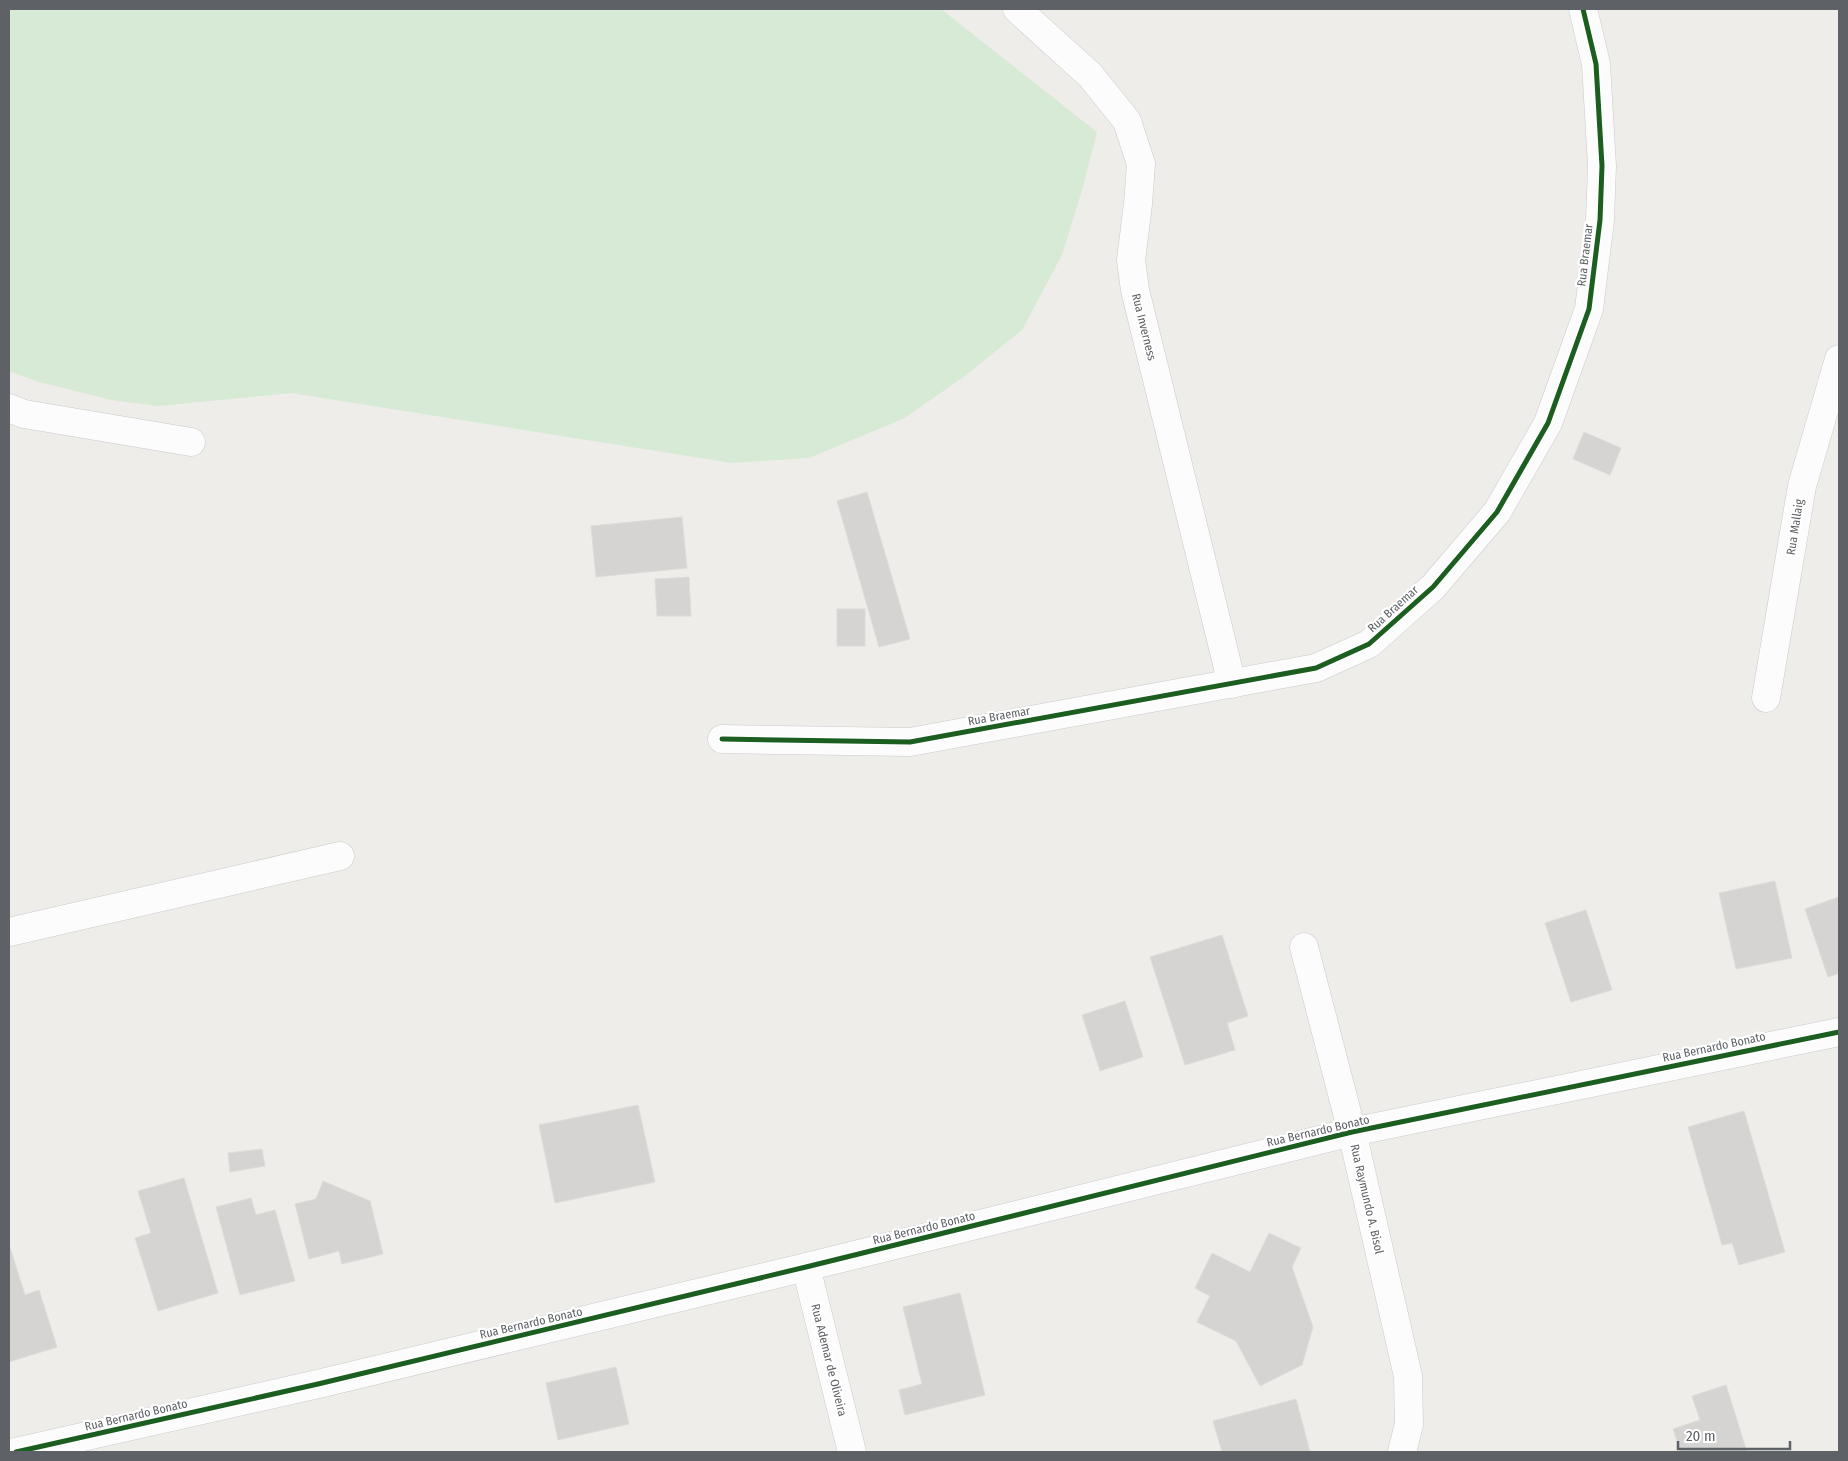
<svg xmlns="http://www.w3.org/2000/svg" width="1848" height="1461" font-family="'Fira Sans Condensed',sans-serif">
<rect width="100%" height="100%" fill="#eeede9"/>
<!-- green -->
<path fill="#d7ead5" d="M9,9H941L1097,132L1083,187L1062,255L1022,330L965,376L903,419L809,458L732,463L291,393L159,406L111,400L39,382L9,371Z"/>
<!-- building -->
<g fill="#d5d4d2" stroke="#dedcd8">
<path d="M1584,432L1621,448L1610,475L1573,459Z"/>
<path d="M867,492L910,639L879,647L837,501Z"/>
<path d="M682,517L687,568L596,577L591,526Z"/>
<path d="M689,577L691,616H657L655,579Z"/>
<rect x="837" y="609" width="28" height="37"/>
<path d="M1775,881L1792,958L1736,969L1719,893Z"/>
<path d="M1839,897V973L1828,977L1805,909Z"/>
<path d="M1586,910L1612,990L1571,1002L1545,923Z"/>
<path d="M1222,935L1248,1016L1227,1023L1235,1050L1185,1065L1150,957Z"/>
<path d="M1125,1001L1143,1057L1100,1071L1082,1015Z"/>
<path d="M638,1105L655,1182L555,1203L539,1125Z"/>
<path d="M1744,1111L1785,1252L1739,1265L1732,1243L1722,1245L1688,1127Z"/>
<path d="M262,1149L265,1166L230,1172L228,1153Z"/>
<path d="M184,1178L218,1293L158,1311L135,1238L151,1233L138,1191Z"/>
<path d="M323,1181L370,1201L383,1254L342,1264L339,1251L309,1259L295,1204L316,1199Z"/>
<path d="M251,1198L256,1215L275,1210L295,1281L240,1295L216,1207Z"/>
<path d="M1269,1233L1301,1248L1292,1267L1313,1327L1302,1365L1260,1386L1236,1341L1197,1322L1210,1296L1195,1288L1212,1253L1250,1272Z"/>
<path d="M9,1244L25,1295L39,1290L57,1347L9,1362Z"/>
<path d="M960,1293L985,1395L905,1415L899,1390L922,1384L903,1307Z"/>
<path d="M616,1367L629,1424L558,1440L546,1383Z"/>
<path d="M1726,1385L1747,1452H1681L1673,1429L1700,1420L1692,1396Z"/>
<path d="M1296,1399L1310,1452H1222L1213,1421Z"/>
</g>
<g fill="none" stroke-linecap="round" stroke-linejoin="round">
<!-- minor casing -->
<g stroke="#cacbcb" stroke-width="29">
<g id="minor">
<path d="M1017,9L1090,75L1127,121L1141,164L1138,204L1131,260L1135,290L1232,684"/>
<path d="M9,408L24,414L191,442"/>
<path d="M1766,698L1802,486L1839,359"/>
<path d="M722,739L910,742L1316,668L1369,644L1433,587L1497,512L1548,423L1589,309L1600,220L1602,166L1596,64L1583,9"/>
<path d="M9,932L340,856"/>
<path d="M1304,947L1352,1132L1408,1376L1409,1424L1402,1452"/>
<path d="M806,1267L852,1452"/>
<path d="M16,1452L318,1384L806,1267L1352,1132L1839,1032"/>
</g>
</g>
<!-- minor -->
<use href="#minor" stroke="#fcfcfc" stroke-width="28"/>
<!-- cycleway casing -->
<g stroke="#fff" stroke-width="8">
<g id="cycleway">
<path d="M722,739L910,742L1316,668L1369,644L1433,587L1497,512L1548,423L1589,309L1600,220L1602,166L1596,64L1583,9"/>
<path d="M16,1452L318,1384L806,1267L1352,1132L1839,1032"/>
</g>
</g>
<!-- cycleway -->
<use href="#cycleway" stroke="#1b5e20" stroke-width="5"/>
</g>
<g text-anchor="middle" stroke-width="4.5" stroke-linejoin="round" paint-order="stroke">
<!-- street labels -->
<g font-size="12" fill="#5e6267" stroke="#fff">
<text transform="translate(1585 255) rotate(-83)" y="4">Rua Braemar</text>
<text transform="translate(1144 327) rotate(76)" y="4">Rua Inverness</text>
<text transform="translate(1795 527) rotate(-81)" y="4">Rua Mallaig</text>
<text transform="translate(1393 609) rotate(-42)" y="4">Rua Braemar</text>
<text transform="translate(999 716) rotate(-10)" y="4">Rua Braemar</text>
<text transform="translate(1714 1047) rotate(-12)" y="4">Rua Bernardo Bonato</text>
<text transform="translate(1318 1131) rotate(-13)" y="4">Rua Bernardo Bonato</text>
<text transform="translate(1367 1199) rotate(77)" y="4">Rua Raymundo A. Bisol</text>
<text transform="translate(924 1228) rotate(-14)" y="4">Rua Bernardo Bonato</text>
<text transform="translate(531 1323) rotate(-13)" y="4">Rua Bernardo Bonato</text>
<text transform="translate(829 1360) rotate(76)" y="4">Rua Ademar de Oliveira</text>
<text transform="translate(136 1415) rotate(-13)" y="4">Rua Bernardo Bonato</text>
</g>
</g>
<!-- border -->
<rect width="1848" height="1461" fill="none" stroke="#5e6267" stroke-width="20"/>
<!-- scale -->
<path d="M1678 1441v8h112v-8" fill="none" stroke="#5e6267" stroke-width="2.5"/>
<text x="1686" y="1441" font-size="15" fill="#5e6267" stroke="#ffffff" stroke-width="4" paint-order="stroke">20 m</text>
</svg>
